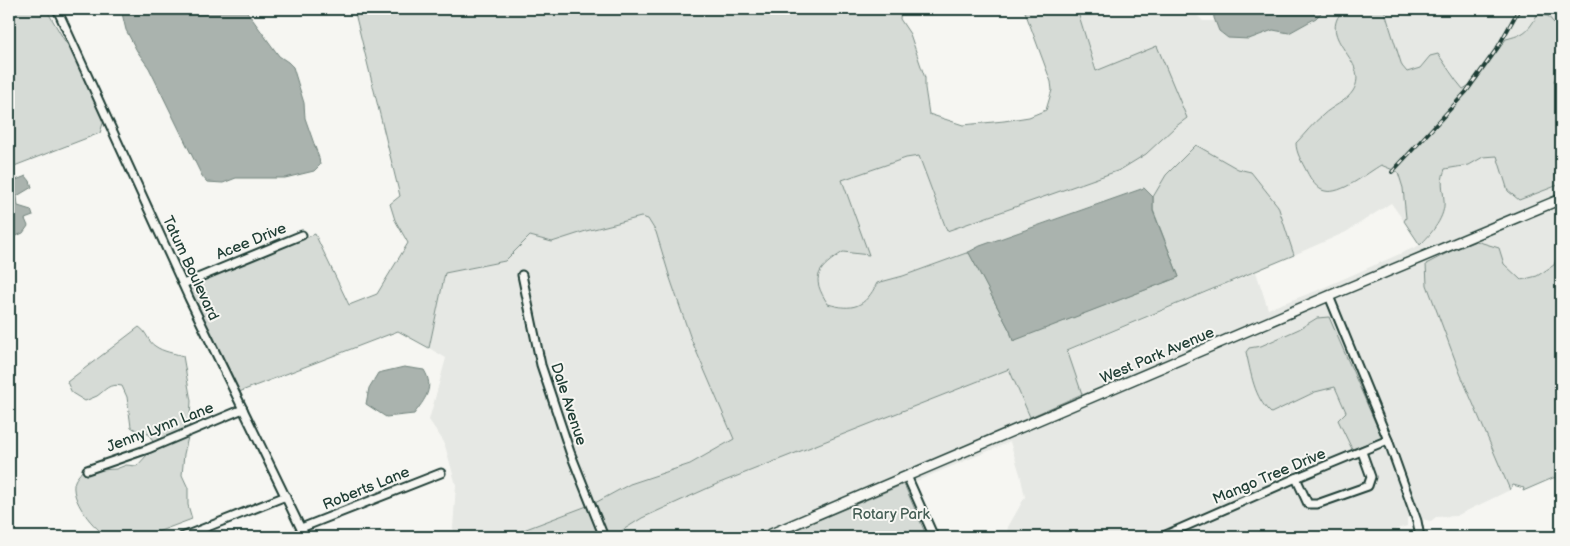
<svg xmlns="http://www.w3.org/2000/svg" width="1570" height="546" font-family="'Balsamiq Sans',sans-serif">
<rect width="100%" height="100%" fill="#f6f6f2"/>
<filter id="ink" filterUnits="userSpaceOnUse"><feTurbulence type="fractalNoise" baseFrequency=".02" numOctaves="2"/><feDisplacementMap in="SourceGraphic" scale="10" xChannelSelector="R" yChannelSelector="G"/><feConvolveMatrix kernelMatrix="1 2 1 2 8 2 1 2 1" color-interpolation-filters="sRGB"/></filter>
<g filter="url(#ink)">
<!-- built -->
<g fill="#e6e8e4" fill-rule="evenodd">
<path d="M1077,9H1191L1203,21H1215L1219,31L1228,38L1261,35L1273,30L1289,32L1316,18L1325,9H1344L1337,16L1347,54L1354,67L1358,79L1352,93L1323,115L1296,143L1350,186L1361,177L1381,165L1398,172L1403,188L1406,218L1404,221L1391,203L1346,232L1294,255L1278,206L1251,172L1238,169L1196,146L1166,175L1153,197L1144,188L980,246L967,253L903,276L877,283L868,298L862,303L851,308L828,304L823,297L819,286L818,274L822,268L843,252L868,255L842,180L906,158L919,156L947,231L1175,127L1187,118L1097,71Z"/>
<path d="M1384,9H1555L1561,13V35L1559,29H1530L1517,37L1506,39L1476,81L1462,89L1454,79L1450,69L1430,56L1420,68L1407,72L1402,66Z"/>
<path d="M1498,156L1508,191L1519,200L1558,185L1561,195L1328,293L755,537H606L615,535L642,518L717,484L1009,369L1081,394L1067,351L1256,272L1268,309L1316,291L1420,245L1437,227L1445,203L1441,183L1445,169L1469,165L1483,157Z"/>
<path d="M1561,203V247L1554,265L1537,276L1520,280L1504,264L1499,248L1460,373L1510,490L1456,516L1436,517L1431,521L1417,518H1407V526L1373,537H1006L1008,527L1025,497L1020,474L1010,442L907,485L904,481L1330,300ZM1317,318L1382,438L1346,412L1335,387L1315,392L1271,412L1249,348L1261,346L1299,329Z"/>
<path d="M641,217L648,219L656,232L670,278L691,339L734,439L690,464L630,484L595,503L505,537H456L453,528L456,485L444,442L429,420L446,358L429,348L445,273L505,261L529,236L552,242L586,231Z"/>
</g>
<!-- green -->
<g fill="#d6dbd6" stroke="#7a8c85">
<path d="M9,9H46L66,43L79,52L104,120L100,133L9,168Z"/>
<path d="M354,9H901L900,19L910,34L925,78V88L929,114L963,125L1004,121L1029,117L1046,110L1052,90L1051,82L1024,9H1077L1096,71L1157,46L1187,118L1175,127L1146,154L1120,170L947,231L919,156L906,158L842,180L869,255L843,252C819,268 809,276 828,304C852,311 865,308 877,283L903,276L969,252L1010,331L1013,340L1179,277L1153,210V197L1166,175L1196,145L1238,169L1251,172L1278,206L1294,255L1067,350L1082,394L1030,417L1009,369L717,484L642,518L615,535L606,537H505L595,503L630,484L690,464L734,439L691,339L670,278L656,232L648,219L641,217L586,231L552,242L530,236L505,261L445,273L429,348L398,331L239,392L187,286L315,234L349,305L377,294L408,243L395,220L390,204L400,196Z"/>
<path d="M1344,9H1384L1402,66L1407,72L1420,68L1430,56L1438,54C1447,66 1453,78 1463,89L1476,81L1506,39C1523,35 1529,31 1537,15L1548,16L1559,29L1561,35V65L1554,81L1561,91V184L1519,200L1508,191L1497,156L1483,157L1469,165L1445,169C1440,183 1443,187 1444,200C1446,217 1431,234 1420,245L1404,221L1406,218L1403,188L1398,172L1381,165C1367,173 1341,195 1325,191C1317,190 1310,178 1307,172C1302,162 1296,153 1296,143C1305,134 1313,123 1323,115C1331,107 1347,101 1353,91C1372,60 1314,40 1344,9Z"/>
<path d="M1476,241L1499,248L1504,264L1521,280L1537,276L1554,265L1561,247V477L1553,478L1523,491L1524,488L1513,485L1510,490L1460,373L1427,285L1426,264L1449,252Z"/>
<path d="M1329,317L1382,438L1352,449L1338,420L1346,412L1335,387L1315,392L1271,413C1254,398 1251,373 1246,352L1249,348L1261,346L1299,329L1317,318Z"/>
<path d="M139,327C147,332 148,342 155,346C163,352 174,353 183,356L191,401L189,433L184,454L182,475L188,488V505L192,519L144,537H109C95,531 68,498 75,481C76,478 80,474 82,471L116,469L126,465L137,466L147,455L154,444L149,434L141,433L131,427L127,397L122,386C108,383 106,390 97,396C93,398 89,399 85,401L72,393L67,382Z"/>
<path d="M904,484L927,537H778Z"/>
</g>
<!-- water -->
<g fill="#aab3ae" stroke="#72847d">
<path d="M121,9H245L279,56L288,62L293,67L304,103L305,118L319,158L320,165L314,171L285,178H236L223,183L207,182L202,176L149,68L137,51L126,30Z"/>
<path d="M1213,9H1325L1316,18L1289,33L1273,30L1249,39L1228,38L1219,31L1214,18Z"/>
<path d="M26,176L30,181L32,187L17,196L18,206L31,210L33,216L25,219L28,226L23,233L9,239V213L14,207L11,199H9V179L16,180Z"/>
<path d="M1144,188L1153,197V211L1179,277L1013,341L1010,331L969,253H967L980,246Z"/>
<path d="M404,367L424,370C435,388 425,399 414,414L386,417L366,404L369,388L378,373Z"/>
</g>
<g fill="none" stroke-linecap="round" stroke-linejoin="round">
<!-- minor casing -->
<g stroke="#1f3d34" stroke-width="11">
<g id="minor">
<path d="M57,9L189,298L305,537"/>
<path d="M1558,9L1561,16"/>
<path d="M522,275L541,365L570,452L604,537"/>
<path d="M183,284L302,235"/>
<path d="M1329,296L1388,440L1417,521L1420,537"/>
<path d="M87,470L148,449L243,409"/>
<path d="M907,476L934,537"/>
<path d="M1296,478L1308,504H1317L1368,486L1371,477L1362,452"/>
<path d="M301,528L441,473"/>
<path d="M182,537L286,496"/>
<path d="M1161,537L1296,478L1388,440"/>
</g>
</g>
<!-- tertiary casing -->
<g stroke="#1f3d34" stroke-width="12">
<path id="tertiary" d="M764,537L1329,296L1561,199"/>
</g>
<!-- minor -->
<use href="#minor" stroke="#f6f6f2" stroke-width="7"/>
<!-- tertiary -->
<use href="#tertiary" stroke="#f6f6f2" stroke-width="9"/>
<!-- rail casing -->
<g stroke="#1f3d34" stroke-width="4">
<path id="rail" d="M1392,172L1466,92L1498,47L1519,9"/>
</g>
<!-- rail -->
<use href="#rail" stroke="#f6f6f2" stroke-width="2" stroke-dasharray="5.5" stroke-linecap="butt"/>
</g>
</g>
<g text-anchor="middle" stroke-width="4" stroke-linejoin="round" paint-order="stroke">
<!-- street labels -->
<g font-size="15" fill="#1f3d34" stroke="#f6f6f2">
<text transform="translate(251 241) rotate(-22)" y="5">Acee Drive</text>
<text transform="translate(191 268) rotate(65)" y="5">Tatum Boulevard</text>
<text transform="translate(1157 355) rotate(-23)" y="5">West Park Avenue</text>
<text transform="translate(569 404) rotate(72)" y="5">Dale Avenue</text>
<text transform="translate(160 427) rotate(-21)" y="5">Jenny Lynn Lane</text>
<text transform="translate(1269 476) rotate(-23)" y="5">Mango Tree Drive</text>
<text transform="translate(366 488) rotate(-22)" y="5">Roberts Lane</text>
</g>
<!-- park labels -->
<g font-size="15" fill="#445d54" stroke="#f6f6f2">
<text x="891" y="519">Rotary Park</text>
</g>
</g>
<!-- margin -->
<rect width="1570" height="546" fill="none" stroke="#f6f6f2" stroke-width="30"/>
<rect x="15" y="15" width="1540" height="516" fill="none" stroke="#1f3d34" stroke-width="2" filter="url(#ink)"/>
</svg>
